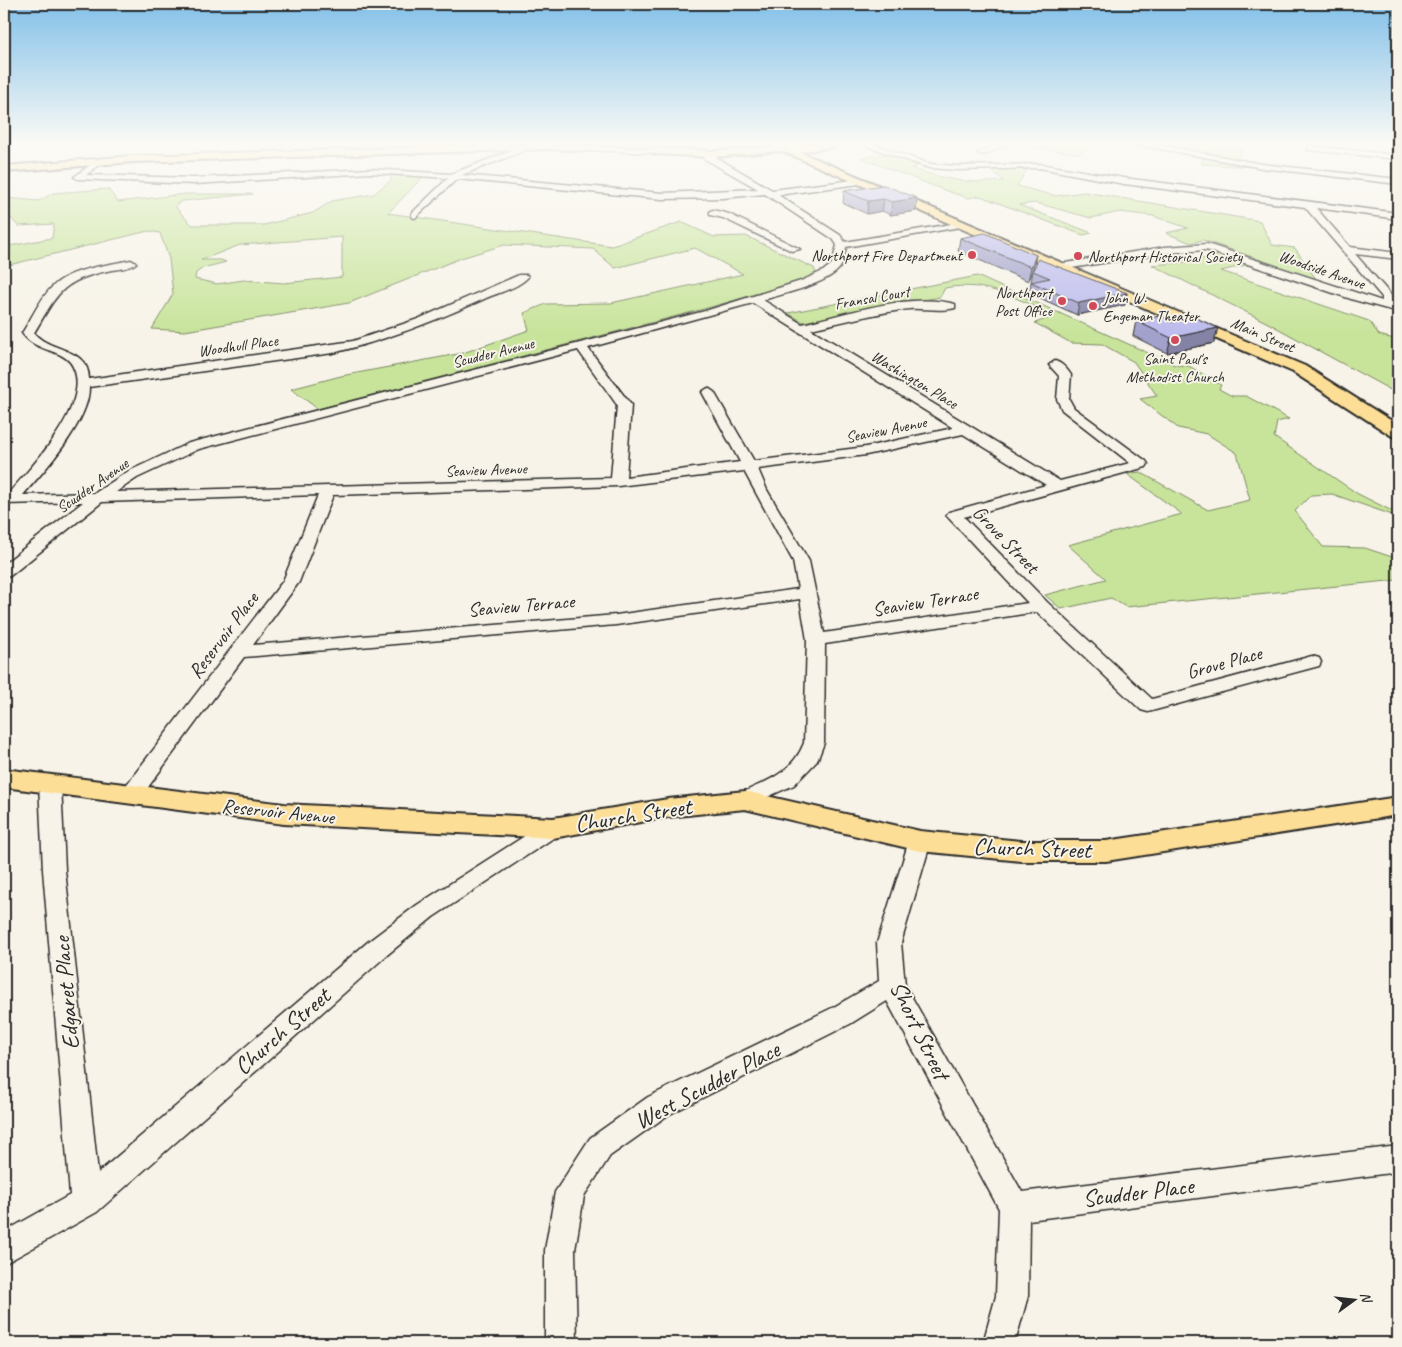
<svg xmlns="http://www.w3.org/2000/svg" width="1402" height="1347" font-family="Caveat,sans-serif">
<rect width="100%" height="100%" fill="#f7f3e8"/>
<filter id="ink" filterUnits="userSpaceOnUse"><feTurbulence type="fractalNoise" baseFrequency=".02" numOctaves="2"/><feDisplacementMap in="SourceGraphic" scale="10" xChannelSelector="R" yChannelSelector="G"/><feConvolveMatrix kernelMatrix="1 2 1 2 8 2 1 2 1" color-interpolation-filters="sRGB"/></filter>
<g filter="url(#ink)">
<!-- green -->
<g fill="#c8e49b" stroke="#7a8863" fill-rule="evenodd">
<path d="M530,144H687L704,152L531,146Z"/>
<path d="M1039,144H1092L1079,154L1033,147Z"/>
<path d="M1099,144H1133L1160,148L1253,167L1201,164L1204,158L1164,151Z"/>
<path d="M1169,144H1207L1242,150L1236,160L1166,147Z"/>
<path d="M886,154L919,165L911,168C944,180 970,184 1004,181L990,169L1028,168L1017,186L1056,196L1084,192L1260,221L1272,245L1295,248L1316,279L1203,240L1191,243L1166,233L1188,228L1153,216L1120,212L1091,218L1036,203L1019,205L1092,233L1083,235L980,196L968,198L944,190L861,158Z"/>
<path d="M390,174L425,175L388,213L612,246L681,222L714,237L746,236L814,268L816,273L800,282L700,310L318,409L291,389L341,376L463,353L529,330L524,313L546,304L611,303L743,274L695,248L615,268L593,249L504,245L461,258L349,303L185,331L152,329L173,294L169,259L160,233L148,231L9,265L4,269V247L52,238L54,224L18,226L11,218H4V198L39,201L53,193L108,189L118,202L185,194H253L182,201L177,204L176,208L192,225H264L313,213L332,201L374,194L391,180ZM342,237V277L284,283L244,280L217,284L195,279L196,273L203,268L226,262L221,260H201L240,245Z"/>
<path d="M1200,249H1209L1251,264L1221,271L1369,321L1379,335L1398,340V394L1268,323L1152,265L1187,262L1168,254L1178,252L1196,260L1217,256Z"/>
<path d="M977,276L1175,365L1189,366L1221,385L1219,389L1232,396H1246L1289,419L1277,422L1274,437L1358,494L1398,514V517L1332,494L1311,495L1295,511L1323,547L1365,548L1398,559V580L1126,607L1111,598L1061,609L1045,595L1106,579L1068,545L1182,514L1127,474L1140,472L1208,510L1250,500L1237,453L1207,434L1178,428L1140,399L1157,396L1134,362L1102,344L1071,343L1035,323L1055,316C1020,300 986,280 945,288L940,297L803,322L788,313Z"/>
</g>
<g fill="none" stroke-linecap="round" stroke-linejoin="round">
<!-- minor casing -->
<g stroke="#2b2b2b" stroke-width="3">
<g id="minor">
<path d="M769,144H780L787,148L783,150Z"/>
<path d="M861,144H873L930,164L957,166L1040,164L1124,178L1398,213V219L1316,208L1350,247L1398,253V259L1355,254L1391,295L1393,304L1398,306V312L1354,300L1206,250L1165,253L1059,270L1054,267L1059,264L1165,247L1207,244L1382,301V297L1305,207L1124,184L1040,168L957,170L929,168Z"/>
<path d="M997,144H1008L984,155L977,153Z"/>
<path d="M1135,144H1153L1262,164L1398,179V184L1262,168Z"/>
<path d="M523,146L527,148L526,150L462,175L662,193L758,189L703,158V154L707,152L772,190L862,179L863,181L859,184L778,195L840,235L845,242L963,222L965,224L960,227L846,247C845,253 844,261 841,266C830,284 782,294 763,300L802,324C847,314 910,292 955,304V308C941,312 924,308 909,309C875,313 843,322 811,329L1060,481L1130,463L1062,410L1057,399L1059,376L1049,365L1055,361C1062,363 1067,369 1071,375L1069,399L1074,408L1146,461L1148,464L1146,467L964,517L1047,602L1152,699L1312,656L1319,658L1321,662L1319,666L1148,712L1141,710L1037,612L825,644L824,743L817,761L794,785L745,807L737,805L734,800L737,795C766,781 791,775 804,743L807,640L800,599L616,625L244,657L140,798L132,800L124,798L121,793L124,788L283,581L318,495L102,502L10,576L4,577V564L83,502L4,504V496L7,495C30,469 98,399 70,362C58,348 35,352 22,333C32,318 39,300 52,287C71,268 105,266 131,260L136,263C130,269 116,269 107,271C60,281 57,295 34,333C49,352 89,347 89,379L353,341L418,319L519,275H527L528,277C518,288 498,293 484,299C435,321 386,340 333,353L89,387C90,421 45,470 23,495L95,493L127,472L189,443L705,311L801,281L823,271L832,264L837,245L833,239L765,194L723,198L662,199L457,179L415,218L412,217V213L448,178L370,173L195,184L78,179L74,177L97,160H100V164L86,175L195,178L370,169L451,174ZM753,303L953,428L866,447L754,461L714,392L708,388L702,392L740,462L626,477L631,405L588,348ZM578,350L617,405L611,478L116,492L137,478L199,449ZM963,434L1046,485L949,512L946,515L1028,603L824,633L809,561L767,490L758,469L866,455ZM744,471L793,561L798,589L616,615L253,645L299,582L333,495L618,486Z"/>
<path d="M590,146L654,149L658,151L654,153L587,150L586,148Z"/>
<path d="M1311,146L1398,155V159L1308,150V146Z"/>
<path d="M713,210L729,214L800,249L792,251L723,218L710,215V211Z"/>
<path d="M50,776L57,778L61,783L65,870L98,1173L369,941L417,905L545,823L553,820L561,823L564,828L561,833L433,917L387,955L97,1212L4,1264V1232L70,1195L43,870L39,783L43,778Z"/>
<path d="M920,833L928,835L931,841L901,943L905,985L1022,1192L1398,1146V1172L1029,1220L1028,1296L1015,1343H983L996,1296L999,1209L887,1001L850,1024L668,1115L610,1156L584,1196L575,1250L577,1343H545V1250L555,1192L590,1138L648,1097L832,1008L879,981L877,943L909,841L912,835Z"/>
</g>
</g>
<!-- major casing -->
<g stroke="#2b2b2b" stroke-width="4">
<g id="major">
<path d="M515,144L590,145L595,148L590,151L549,149L133,162L4,172V166L133,156Z"/>
<path d="M812,144H839L834,147L800,152L1305,366L1398,425V437L1392,436L1293,372L782,151L714,157L654,154L649,151L654,148L714,151Z"/>
<path d="M4,769L284,804L553,818L668,799L745,791L920,831L1021,841H1106L1398,797V815L1106,861H1021L920,851L745,809L668,817L553,838L284,824L4,787Z"/>
</g>
</g>
<!-- minor -->
<use href="#minor" fill="#f7f3e8" fill-rule="evenodd"/>
<!-- major -->
<use href="#major" fill="#fdde96" fill-rule="evenodd"/>
</g>
<!-- wall -->
<g fill="#a2a1cc" stroke="#2b2b2b">
<path d="M884,185L916,211L891,215L882,211L867,214L843,203L844,191Z"/>
<path d="M960,238L1036,255L1033,269L1028,281L958,251Z"/>
<path d="M1033,271L1127,293L1125,305L1077,315L1029,293Z"/>
<path d="M1136,321L1214,343L1167,353L1133,336Z"/>
</g>
<!-- shaded-wall -->
<g fill="#8483a6" stroke="#2b2b2b">
<path d="M917,198L916,211L891,215L892,202Z"/>
<path d="M884,199L882,211L867,214L868,201Z"/>
<path d="M1036,255L1033,269L1028,281L1031,267Z"/>
<path d="M1127,293L1125,305L1077,315L1079,303Z"/>
<path d="M1218,328L1214,343L1167,353L1171,338Z"/>
</g>
<!-- building -->
<g fill="#bcbbed" stroke="#2b2b2b">
<path d="M884,185L917,198L892,202L884,199L868,201L844,191Z"/>
<path d="M985,233L1036,255L1031,267L960,238Z"/>
<path d="M1038,259L1127,293L1079,303L1031,282L1050,278L1033,271Z"/>
<path d="M1160,316L1173,322L1196,318L1218,328L1171,338L1136,321Z"/>
</g>
</g>
<!-- sky -->
<linearGradient id="sky" x2="0" y2="1"><stop stop-color="#82c0e9"/><stop offset="0.43" stop-color="#fbfaf5"/><stop offset="1" stop-color="#fbfaf5" stop-opacity="0"/></linearGradient>
<rect width="1402" height="333" fill="url(#sky)"/>
<!-- markers -->
<g fill="#d1495b" stroke="#f7f3e8" stroke-width="2">
<circle cx="972" cy="255" r="5"/>
<circle cx="1078" cy="256" r="5"/>
<circle cx="1062" cy="301" r="5"/>
<circle cx="1093" cy="306" r="5"/>
<circle cx="1175" cy="340" r="5"/>
</g>
<g text-anchor="middle" stroke-width="4" stroke-linejoin="round" paint-order="stroke">
<!-- far-poi labels -->
<g font-size="16" fill="#2b2b2b" stroke="#f7f3e8" text-anchor="end">
<text x="962" y="261">Northport Fire Department</text>
<text x="1088" y="262" text-anchor="start">Northport Historical Society</text>
<text x="1052" y="298">Northport<tspan x="1052" dy="18">Post Office</tspan></text>
<text x="1103" y="303" text-anchor="start">John W.<tspan x="1103" dy="18">Engeman Theater</tspan></text>
<text x="1175" y="364" text-anchor="middle">Saint Paul's<tspan x="1175" dy="18">Methodist Church</tspan></text>
</g>
<!-- far-street labels -->
<g font-size="16" fill="#2b2b2b" stroke="#f7f3e8">
<text transform="translate(1322 269) rotate(19)" y="6">Woodside Avenue</text>
<text transform="translate(872 297) rotate(-10)" y="6">Fransal Court</text>
<text transform="translate(1263 334) rotate(23)" y="6">Main Street</text>
<text transform="translate(238 345) rotate(-8)" y="6">Woodhull Place</text>
<text transform="translate(493 352) rotate(-14)" y="6">Scudder Avenue</text>
<text transform="translate(915 379) rotate(31)" y="6">Washington Place</text>
<text transform="translate(886 429) rotate(-11)" y="6">Seaview Avenue</text>
<text transform="translate(486 469) rotate(-2)" y="6">Seaview Avenue</text>
<text transform="translate(92 485) rotate(-35)" y="6">Scudder Avenue</text>
</g>
<!-- street labels -->
<g font-size="20" fill="#2b2b2b" stroke="#f7f3e8">
<text transform="translate(1006 539) rotate(46)" y="7">Grove Street</text>
<text transform="translate(925 601) rotate(-9)" y="7">Seaview Terrace</text>
<text transform="translate(521 605) rotate(-5)" y="7">Seaview Terrace</text>
<text transform="translate(223 635) rotate(-53)" y="7">Reservoir Place</text>
<text transform="translate(1224 662) rotate(-15)" y="7">Grove Place</text>
<text transform="translate(278 811) rotate(6)" y="7">Reservoir Avenue</text>
</g>
<!-- near-street labels -->
<g font-size="24" fill="#2b2b2b" stroke="#f7f3e8">
<text transform="translate(633 815) rotate(-9)" y="8">Church Street</text>
<text transform="translate(1032 848) rotate(2)" y="8">Church Street</text>
<text transform="translate(66 993) rotate(-95)" y="8">Edgaret Place</text>
<text transform="translate(920 1030) rotate(64)" y="8">Short Street</text>
<text transform="translate(282 1031) rotate(-41)" y="8">Church Street</text>
<text transform="translate(707 1085) rotate(-28)" y="8">West Scudder Place</text>
<text transform="translate(1138 1192) rotate(-7)" y="8">Scudder Place</text>
</g>
</g>
<!-- margin -->
<rect width="1402" height="1347" fill="none" stroke="#f7f3e8" stroke-width="20"/>
<rect x="10" y="10" width="1382" height="1327" fill="none" stroke="#2b2b2b" stroke-width="2" filter="url(#ink)"/>
<!-- north arrow -->
<g transform="translate(1354 1300) rotate(75)" stroke="#f7f3e8" stroke-width="4" paint-order="stroke">
<path d="M0-4L9 19L0 12L-9 19Z" fill="#2b2b2b"/>
<text y="-8" font-size="14" font-weight="bold" text-anchor="middle" fill="#2b2b2b">N</text>
</g>
</svg>
